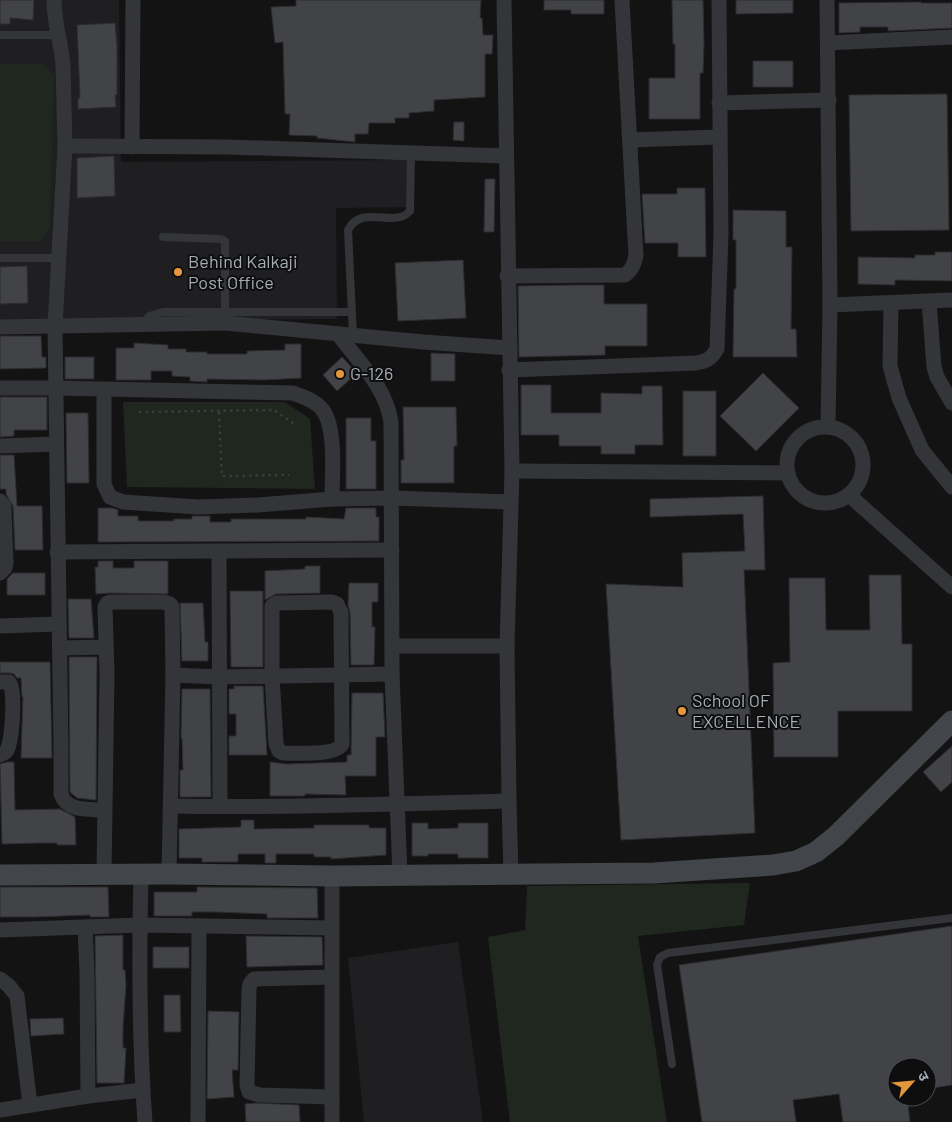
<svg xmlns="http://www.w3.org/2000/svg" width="952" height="1122" font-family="Barlow,'Noto Sans Devanagari',sans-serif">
<rect width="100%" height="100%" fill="#131314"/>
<!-- built -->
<g fill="#1f1f21">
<path d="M0,0H119L121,162L414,160V207L336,208L337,319L0,321Z"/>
<path d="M458,942L483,1122H364L348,958Z"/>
</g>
<!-- green -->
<g fill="#1f271f">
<path d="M0,64H44L54,76L50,228L41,241H0Z"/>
<path d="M123,402H285L310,419L315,489L127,487Z"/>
<path d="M750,883L744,925L638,936L667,1122H510L488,937L525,930L527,886Z"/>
</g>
<!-- building -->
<g fill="#424347" stroke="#2d2d30">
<path d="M0,0H34L33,20L10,18V24H0Z"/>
<path d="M296,0H481L480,18H482L483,35H493L492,54H485V97L434,100V111L409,113V118H395V123H369L368,134H355V142L317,138V136L289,135L290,114H285L283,42L275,43L271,7L296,6Z"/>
<path d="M544,0H604V14H571V10H544Z"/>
<path d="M672,0H703L704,44L703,73H700V119H649V78H675V44H673Z"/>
<path d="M736,0H793V13L736,14Z"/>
<path d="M921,2V3H952V28L888,31V27H860V32L839,33V3Z"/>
<path d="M115,23L117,46V95H115L116,107L78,109V98H80L77,25Z"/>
<rect x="753" y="61" width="40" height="26"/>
<path d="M947,94L949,230L851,231L849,95Z"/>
<path d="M454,122H464V141L453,140Z"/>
<path d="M114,156L115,196L77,198V158Z"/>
<path d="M485,179H495L494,232H484Z"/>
<path d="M677,188H705L706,257H678V243H645L642,194H677Z"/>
<path d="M733,210L786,211V247H792L791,329H796L797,357H733L734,289H736V240H733Z"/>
<path d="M935,252H952V281L895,280V285L858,284V257L915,258V255H935Z"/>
<path d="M463,260L466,318L398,321L395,263Z"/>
<path d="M27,266L28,303L0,304V267Z"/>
<path d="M577,285H604V304H647V346H605V355L519,357L518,286Z"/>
<path d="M0,336H41L42,357H46V368L0,369Z"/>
<path d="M134,343L168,345V349H186V352H207V354H247V351L285,350V344H301V378L264,380L207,379V382L190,381V377L172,376V371H151V380H116V348H134Z"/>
<path d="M431,353L455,354V381H431Z"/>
<rect x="65" y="357" width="29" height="22"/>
<path d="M342,357L357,373L337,391L323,375Z"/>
<path d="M763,373L799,408L756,451L720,416Z"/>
<path d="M521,385H551V413H601V393L642,394V386H662L663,445H635V454H601V446H559V435H521Z"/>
<rect x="683" y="391" width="33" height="65"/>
<path d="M0,397H47V430H14V436L0,437Z"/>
<path d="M403,407H456L457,446H454V483H401V460H404Z"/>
<path d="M66,413H88L89,483H67Z"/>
<path d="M346,418H371V441H376V489H346Z"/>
<path d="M0,455H14L17,506H42L43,550H15L13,506L6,494V489H0Z"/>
<path d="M763,496L765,570H744L755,833L621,840L606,584L683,587L682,553L745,551L743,514L650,517V499Z"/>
<path d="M98,508H112L118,510V516H138V521H174V519H192V516H210V522H231V519H306V517L344,519L346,508H376V517H379V541L98,542Z"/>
<path d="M98,561H113V568H134V561H168V594L111,593L96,594L95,567H98Z"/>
<path d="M305,566H320V593L276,594L265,600V571L305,569Z"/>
<path d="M13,573H45V595H7V579Z"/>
<path d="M869,575H901L902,644H912V711H838V757H774L773,663L790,662L789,578H825L826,630H870Z"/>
<path d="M349,583H378V602H372V627H375L374,665H351L350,612L348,605Z"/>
<path d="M230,591H263V667H231Z"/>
<path d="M68,599H91L94,638H69Z"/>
<path d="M180,603H203L205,642H208V661H182Z"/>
<path d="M69,657H97L96,800L77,798L70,792Z"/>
<path d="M0,662H50L52,758H21L23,697H22L21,678H17L14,674L10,673H0Z"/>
<path d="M234,686H263L267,755H229V736H236V714H229V689H234Z"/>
<path d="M182,689H210L211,797H180V770H183L182,738H181Z"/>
<path d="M352,693H383L385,737H376V776H345L346,795L305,794V796H270V762L287,764L347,762V755H351Z"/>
<path d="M952,746V782L941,792L923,772Z"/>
<path d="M7,762H14L15,810L60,809L75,817L76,845H57V843H39L2,844L0,764Z"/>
<path d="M241,820H254V829L314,828V825H369V828H386V855L331,859V857H314V854H276V863H265V854H238V862H202V858H179V829L241,827Z"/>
<path d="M412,823H428V829L458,828V823H488V858H458V854H428V856H412Z"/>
<path d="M0,887H108L109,917H90V915L34,917H0Z"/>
<path d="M197,887L317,888L318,918H267V914L215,912H192V916H154V892H197Z"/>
<path d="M952,926V1085L927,1089V1067H897V1097H907L910,1122H843L839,1094L793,1100L796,1122H702L679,965Z"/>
<path d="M123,935V970H125L126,985L123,1027V1048H126L124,1083H97L95,936Z"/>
<path d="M246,936L322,937L323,965L247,967Z"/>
<rect x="153" y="947" width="36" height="21"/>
<path d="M164,995H180L181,1032H164Z"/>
<path d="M208,1011L239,1012L238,1070H232L234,1097L207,1099Z"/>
<path d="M63,1018L64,1034L31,1036L30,1019Z"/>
<path d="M256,1103L299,1105L300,1122H246L245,1104Z"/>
</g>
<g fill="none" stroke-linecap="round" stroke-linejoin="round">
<!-- path -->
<g stroke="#3a3c40" stroke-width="2.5" stroke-dasharray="2.5 4" stroke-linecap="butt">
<path d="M139,412L274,410L296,425"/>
<path d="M219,412L222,476L289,475"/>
</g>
<!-- lane -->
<g stroke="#343539" stroke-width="8">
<path d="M0,35H58"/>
<path d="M163,237L221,239L225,241V316"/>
<path d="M0,258H58"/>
<path d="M143,323L149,316L163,312H351"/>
<path d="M353,336L348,230C362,203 395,229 410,211L411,153"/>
<path d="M672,1064L657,965L660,957L668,953L952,918"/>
</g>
<!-- street -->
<g stroke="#343539" stroke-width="15">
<path d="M54,0C54,23 61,42 63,64L65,146L55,326L61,747V794C67,812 88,809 104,810"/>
<path d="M504,0L512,471L507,646L509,801L511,875"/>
<path d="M827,0L830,305L828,427"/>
<path d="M828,43L952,37"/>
<path d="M719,103L829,100"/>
<path d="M630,140L719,137"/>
<path d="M65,146L227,147L506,156"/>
<path d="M132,147L133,0"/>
<path d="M507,276L625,275C632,270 634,264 636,256L622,0"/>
<path d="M929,301L934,367L937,377L952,403"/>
<path d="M891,303L890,366L899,398L922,450L952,487"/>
<path d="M830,305L952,300"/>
<path d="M0,327L225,323L423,342L510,348"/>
<path d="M338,334C358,361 386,387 391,422L392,674L400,875"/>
<path d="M509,370L696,363C707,361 711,359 717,349L721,234L719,0"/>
<path d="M0,388H55L293,393C303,397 314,400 321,408C337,425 332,475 332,499"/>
<path d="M104,390V484L110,497L123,502L198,507L258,505L332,499L392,498L510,502"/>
<circle cx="825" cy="465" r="38"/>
<path d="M0,446L56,444"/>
<path d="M512,471L788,473"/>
<path d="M849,495L952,587"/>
<path d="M0,501L4,506L6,563L5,568L0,573"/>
<path d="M219,551L220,806"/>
<path d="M57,552L392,550"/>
<path d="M332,602L337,604L341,612L342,744C336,756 297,753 283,753L279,751L276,744L272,676V606L276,603Z"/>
<path d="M0,626L58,624"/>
<path d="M393,646H507"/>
<path d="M60,648L106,647"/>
<path d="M173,675L219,677L392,674"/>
<path d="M0,682H9C16,689 12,737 8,748C7,752 4,753 0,755"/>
<path d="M171,806C284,808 396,804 509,801"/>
<path d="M104,874L107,674L105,607L107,603L111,602H163L170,604L172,607L173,675L169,874"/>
<path d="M141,875C139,957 139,1040 145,1122"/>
<path d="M85,927L87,971L88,1096"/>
<path d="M0,930L140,925L332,928"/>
<path d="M331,977L254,979L250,984L249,989L247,1085L249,1092L260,1095L332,1097"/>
<path d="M0,979L9,986L17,996L30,1105"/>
<path d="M0,1110L88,1096L143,1090"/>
<path d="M198,1122L199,926"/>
<path d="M332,1122V876"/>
</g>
<!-- secondary -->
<path stroke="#424549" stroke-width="21" d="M0,875L169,874L332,876L654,873L773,865L796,861L816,852L836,836L952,721"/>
</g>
<!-- markers -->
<g fill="#e4973b" stroke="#0e0e0f" stroke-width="2">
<circle cx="178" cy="272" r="5"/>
<circle cx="340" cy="374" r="5"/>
<circle cx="682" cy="711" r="5"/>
</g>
<g text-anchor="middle" stroke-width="4" stroke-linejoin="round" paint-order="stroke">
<!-- poi labels -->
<g font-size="18" fill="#a5acb4" stroke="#0e0e0f" text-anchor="start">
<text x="188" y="268">Behind Kalkaji<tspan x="188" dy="21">Post Office</tspan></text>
<text x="350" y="380">G-126</text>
<text x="692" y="707">School OF<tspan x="692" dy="21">EXCELLENCE</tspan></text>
</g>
</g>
<!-- north arrow -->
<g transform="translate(912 1082) rotate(63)"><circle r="24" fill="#0e0e0f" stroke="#4a4d51"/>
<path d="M0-4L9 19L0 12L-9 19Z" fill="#e4973b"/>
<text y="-8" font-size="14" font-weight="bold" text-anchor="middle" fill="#a5acb4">उ</text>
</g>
</svg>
